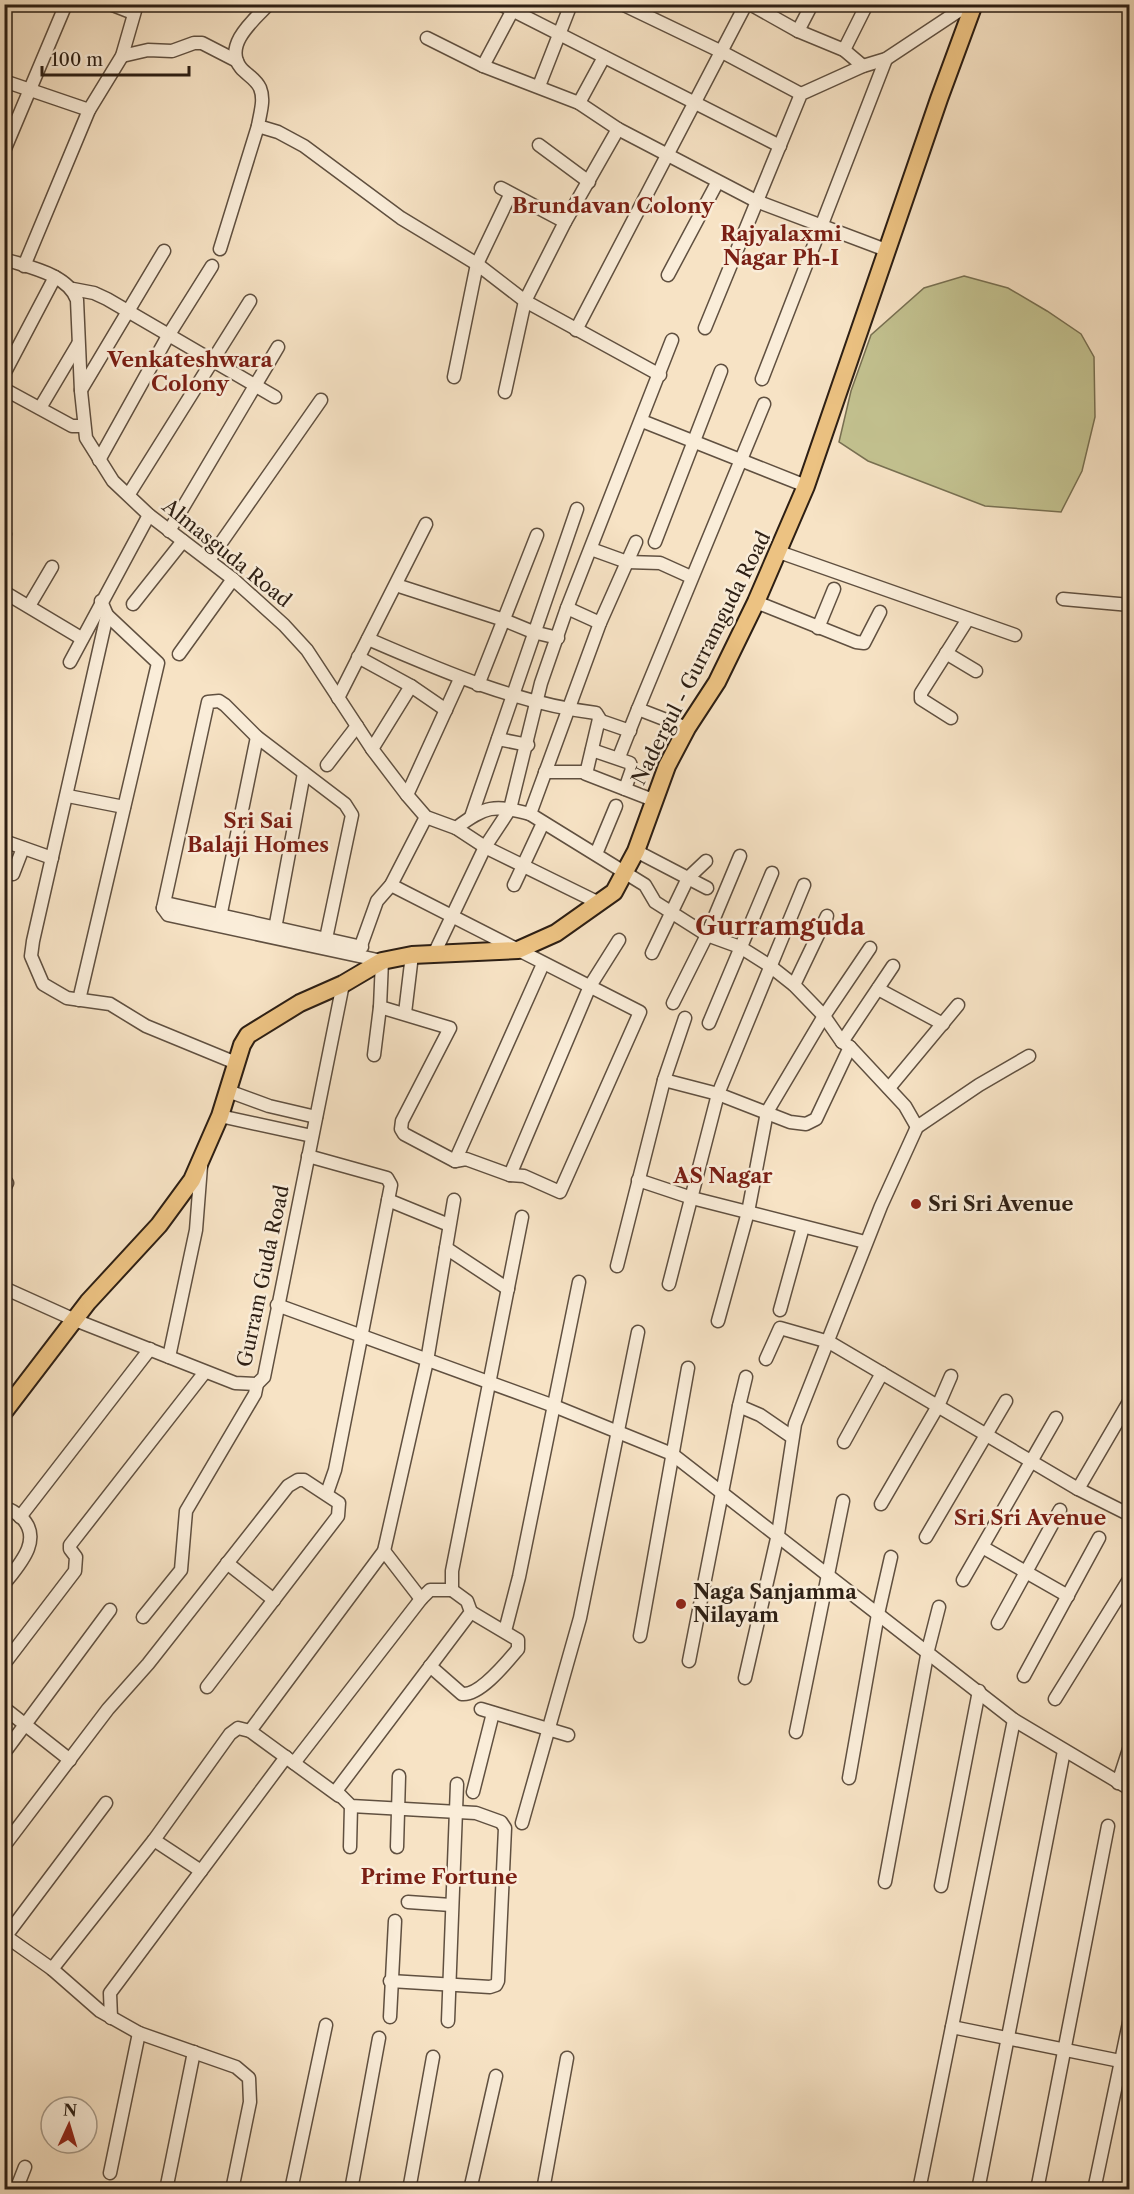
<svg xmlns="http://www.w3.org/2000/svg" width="1134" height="2194" font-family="'Libre Caslon Text',serif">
<rect width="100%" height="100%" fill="#f7e3c5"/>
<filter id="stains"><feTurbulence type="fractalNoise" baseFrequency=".00333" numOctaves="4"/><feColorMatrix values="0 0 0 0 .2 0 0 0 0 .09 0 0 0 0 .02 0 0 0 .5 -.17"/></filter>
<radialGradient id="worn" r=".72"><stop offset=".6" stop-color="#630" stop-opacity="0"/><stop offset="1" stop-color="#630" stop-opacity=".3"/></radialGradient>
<!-- pitch -->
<path fill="#c3c290" stroke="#787052" stroke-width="1.5" d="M964,276L1008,288L1047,311L1081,334L1094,357L1095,417L1082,471L1061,512L985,506L868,461L839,442L851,391L871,335L924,288Z"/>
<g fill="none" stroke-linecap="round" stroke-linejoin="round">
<!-- minor casing -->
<g stroke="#605040" stroke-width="15">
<g id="minor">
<path d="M110,4L133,13"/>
<path d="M269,4C256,18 222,45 241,68C247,75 256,79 260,88C265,100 260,113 258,126L278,132L304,146L401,218L477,264L525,301L660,375"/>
<path d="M500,4L780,146"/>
<path d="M622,4L722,52L801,94"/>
<path d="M750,4L798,31L844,50L863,66"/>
<path d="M4,9L6,4"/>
<path d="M798,31L812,4"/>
<path d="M427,38L483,66L579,103L618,129L756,201L886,250"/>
<path d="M844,50L867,4"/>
<path d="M122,56L148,50L172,51L194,43H202L237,61"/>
<path d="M483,66L516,4"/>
<path d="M4,81L89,110"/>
<path d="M539,86L571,4"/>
<path d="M579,103L604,57"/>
<path d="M539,145L589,182"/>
<path d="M4,151L66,4"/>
<path d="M501,188L565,222"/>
<path d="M220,249L258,126"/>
<path d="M4,259C28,267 68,274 77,300L81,391L86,438L113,481L149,515L233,579L284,625L307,650L372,749L407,795L426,817L456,828C486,806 493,804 530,814L645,885L655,902L707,935L740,947L770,966L794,985L824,1016L842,1042L850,1047L905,1106L917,1127"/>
<path d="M24,266L89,110L122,56L137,4"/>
<path d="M668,275L717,183"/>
<path d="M73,289L94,293L107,299L275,397"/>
<path d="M705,328L801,94L863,66L886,59L969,4"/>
<path d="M576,330L746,4"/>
<path d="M4,374L55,277"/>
<path d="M454,377L477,264L510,195"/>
<path d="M762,379L886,59"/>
<path d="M4,389L72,426H84"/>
<path d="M81,390L164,251"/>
<path d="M505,392L525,301L565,222L618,129"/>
<path d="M40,408L78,344"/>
<path d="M642,421L806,486"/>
<path d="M99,460L168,336L212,266"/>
<path d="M129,494L250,301"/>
<path d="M169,531L278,347"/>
<path d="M4,535L5,534"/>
<path d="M655,542L721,371"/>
<path d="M591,549L627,562L660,563L691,577"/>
<path d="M779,552L1015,635"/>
<path d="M209,560L321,400"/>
<path d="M396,585L504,620L533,632L558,638"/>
<path d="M4,592L81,638"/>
<path d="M1063,599L1130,605"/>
<path d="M101,601L107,615L33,941L31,956L43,984L67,998L110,1004L146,1026L236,1063"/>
<path d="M756,602L856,642L864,643L880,612"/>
<path d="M133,604L183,541"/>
<path d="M29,606L52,567"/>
<path d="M567,608L600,623"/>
<path d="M818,628L834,589"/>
<path d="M368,639C442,671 515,703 596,713L601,721L630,731"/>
<path d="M946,653L976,671"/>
<path d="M179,654L233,579"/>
<path d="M358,657L411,686L446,710"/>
<path d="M70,662L149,515"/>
<path d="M478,685L537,535"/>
<path d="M338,698L426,524"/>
<path d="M951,718L921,699V693L968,619"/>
<path d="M599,719L586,774L653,800"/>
<path d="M687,728L638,709L764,404"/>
<path d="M498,739L528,745"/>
<path d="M372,749L411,686"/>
<path d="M592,750L630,763L632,769L625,789"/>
<path d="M619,757L638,709"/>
<path d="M327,765L357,726"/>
<path d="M545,772H586"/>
<path d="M407,795L460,679"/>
<path d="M68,796L124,807"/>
<path d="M530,814L600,623L636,542"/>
<path d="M471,817L577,509"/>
<path d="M456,828L485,847L599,903"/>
<path d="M4,841L52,858"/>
<path d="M636,851L707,888"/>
<path d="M596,854L616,806"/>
<path d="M13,874L23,848"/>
<path d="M514,885L543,823"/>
<path d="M163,908L170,904L362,947"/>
<path d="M219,922L257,737"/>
<path d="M274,934L304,773"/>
<path d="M324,948L352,815L345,804L257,737L225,705L219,701L208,702L163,908L168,915L382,961L380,1007L374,1055"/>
<path d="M652,953L688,878L706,861"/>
<path d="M358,954L377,901L391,885L426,817"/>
<path d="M434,954L485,847L510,809L541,683L567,608L672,340"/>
<path d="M794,985L827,916"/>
<path d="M878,989L943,1024"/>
<path d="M79,1000L158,663L107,615"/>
<path d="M673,1003L707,935L740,856"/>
<path d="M380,1007L450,1028L402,1121L401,1129L404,1134L455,1161L466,1159L510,1175L524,1176L560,1192L640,1012L391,885"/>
<path d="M405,1013L412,955"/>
<path d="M709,1023L772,873"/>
<path d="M842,1042L893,966"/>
<path d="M664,1080L718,1094L790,1122L806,1124L816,1119L850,1047"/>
<path d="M889,1088L958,1005"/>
<path d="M228,1091L269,1106L316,1117"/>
<path d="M220,1116L312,1136"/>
<path d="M308,1156L387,1178L391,1185L335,1470L327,1493"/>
<path d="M455,1161L543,964"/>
<path d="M510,1175L590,986L619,940"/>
<path d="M638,1180L692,1198L865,1242"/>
<path d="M4,1189L7,1183"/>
<path d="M388,1200L449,1225"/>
<path d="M446,1248L508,1289"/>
<path d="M617,1266L664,1080L685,1018"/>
<path d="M669,1284L718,1094L804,885"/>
<path d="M4,1288L75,1320L235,1383L257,1384L264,1377L343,984"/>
<path d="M277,1305L554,1406L672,1454L1014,1720L1130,1789"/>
<path d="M780,1310L803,1227"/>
<path d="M718,1321L748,1212L767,1112L824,1016L870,948"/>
<path d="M169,1357L196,1230L201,1166"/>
<path d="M766,1359L780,1328L829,1342L1078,1489L1130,1515"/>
<path d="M739,1406L746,1377"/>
<path d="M844,1442L882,1373"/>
<path d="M1078,1489L1130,1400"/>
<path d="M881,1504L938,1406L951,1376"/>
<path d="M4,1508C12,1509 15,1513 21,1517C44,1539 19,1565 4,1584"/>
<path d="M20,1517L150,1349"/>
<path d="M926,1537L1006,1401"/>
<path d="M984,1548L1068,1596"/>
<path d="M384,1551L421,1599"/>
<path d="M227,1563L274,1600"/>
<path d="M963,1580L1056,1418"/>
<path d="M143,1617L181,1570L186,1511L255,1394L257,1384"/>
<path d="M998,1623L1060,1510"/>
<path d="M505,1631L519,1577L579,1282"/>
<path d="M640,1636L688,1368"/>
<path d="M689,1661L739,1406L760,1415L792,1437"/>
<path d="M4,1664L75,1571L76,1557L70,1549V1545L205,1372"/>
<path d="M430,1666L462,1694C480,1696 507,1662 518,1649V1640L471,1612"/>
<path d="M1024,1676L1099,1538"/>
<path d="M745,1678L778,1534L795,1424L881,1206L917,1127L979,1085L1029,1056"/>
<path d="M1055,1699L1130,1578"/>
<path d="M4,1708L70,1760"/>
<path d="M481,1709L568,1735"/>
<path d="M250,1731L384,1551L427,1361L454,1200"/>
<path d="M796,1732L843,1501"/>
<path d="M4,1753L110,1610"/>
<path d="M294,1763L421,1599L430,1590H452"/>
<path d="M849,1778L878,1614L891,1557"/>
<path d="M1118,1783L1130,1746"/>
<path d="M473,1792L493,1713"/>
<path d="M522,1823L580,1618L638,1332"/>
<path d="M154,1840L201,1871"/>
<path d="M4,1846L108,1709L148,1664L288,1486L298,1480H304L339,1503L338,1516L207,1687"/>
<path d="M350,1847L351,1806"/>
<path d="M397,1847L399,1776"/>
<path d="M885,1882L928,1650L939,1607"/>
<path d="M941,1886L979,1691"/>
<path d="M408,1902L451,1905"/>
<path d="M4,1935L52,1969L100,2011L139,2033L236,2067L249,2078L250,2102L232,2190"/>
<path d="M6,1936L106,1803"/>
<path d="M52,1969L154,1840L230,1734L238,1728L250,1731L339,1796"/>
<path d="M390,1981L490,1987L496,1985L498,1981L505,1828L501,1822L476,1813L351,1806L336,1791L471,1612L467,1601L452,1590V1571L522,1217"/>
<path d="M390,2017L395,1921"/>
<path d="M111,2018L110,1993L286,1757"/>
<path d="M448,2021L457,1784"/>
<path d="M952,2027L1130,2063"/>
<path d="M110,2173L139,2033"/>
<path d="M16,2190L25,2167"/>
<path d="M166,2190L194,2052"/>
<path d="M291,2190L326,2025"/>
<path d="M351,2190L379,2038"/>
<path d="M409,2190L433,2057"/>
<path d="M470,2190L496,2076"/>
<path d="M543,2190L567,2058"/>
<path d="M919,2190L1014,1720"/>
<path d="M978,2190L1064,1751"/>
<path d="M1037,2190L1108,1826"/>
<path d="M1094,2190L1130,2018"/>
</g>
</g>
<!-- major casing -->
<g stroke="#2d1f14" stroke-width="20">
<path id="major" d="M4,1412L88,1302L159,1225L192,1180L220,1116L242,1045L248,1035L300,1003L343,984L382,961L412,955L518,950L556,933L614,892L636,851L667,766L687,728L717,682L756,602L806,486L939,99L974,4"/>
</g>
<!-- minor -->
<use href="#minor" stroke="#faedd9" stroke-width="12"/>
<!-- major -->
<use href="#major" stroke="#ecc282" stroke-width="16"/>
</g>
<!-- markers -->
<g fill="#8f2418" stroke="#faedd9" stroke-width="2">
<circle cx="916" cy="1204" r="6"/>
<circle cx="681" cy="1604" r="6"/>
</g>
<g text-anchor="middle" stroke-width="5" stroke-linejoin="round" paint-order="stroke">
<!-- street labels -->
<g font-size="20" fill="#2d1f14" stroke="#faedd9">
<text transform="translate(227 553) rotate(39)" y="7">Almasguda Road</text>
<text transform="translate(701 658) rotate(-63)" y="7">Nadergul - Gurramguda Road</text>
<text transform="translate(263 1276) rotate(-78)" y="7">Gurram Guda Road</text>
</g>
<!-- poi labels -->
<g font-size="20" font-weight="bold" fill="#2d1f14" stroke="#faedd9" text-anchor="start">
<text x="928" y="1211">Sri Sri Avenue</text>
<text x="693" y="1599">Naga Sanjamma<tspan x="693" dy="23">Nilayam</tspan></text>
</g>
<!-- neighbourhood labels -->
<g font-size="21" font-weight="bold" fill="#7a1f14" stroke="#faedd9">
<text x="613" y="213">Brundavan Colony</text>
<text x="781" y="241">Rajyalaxmi<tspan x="781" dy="24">Nagar Ph-I</tspan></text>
<text x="190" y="367">Venkateshwara<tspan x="190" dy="24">Colony</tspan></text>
<text x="258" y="828">Sri Sai<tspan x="258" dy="24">Balaji Homes</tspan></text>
<text x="723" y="1183">AS Nagar</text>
<text x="1030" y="1525">Sri Sri Avenue</text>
<text x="439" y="1884">Prime Fortune</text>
</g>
<!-- district labels -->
<g font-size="26" font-weight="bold" fill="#7a1f14" stroke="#faedd9">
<text x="780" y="935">Gurramguda</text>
</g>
</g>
<!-- margin -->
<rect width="1134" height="2194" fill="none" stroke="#f7e3c5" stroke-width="24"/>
<rect x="6" y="6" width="1122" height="2182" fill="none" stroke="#2d1f14" stroke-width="3"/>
<rect x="12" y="12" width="1110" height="2170" fill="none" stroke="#2d1f14" stroke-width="1.5"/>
<!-- north arrow -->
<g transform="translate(69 2125) rotate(4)"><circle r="28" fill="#faedd9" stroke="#a89b8a" stroke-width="1.5"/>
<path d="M0-4.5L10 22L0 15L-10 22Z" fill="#8f2418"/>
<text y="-9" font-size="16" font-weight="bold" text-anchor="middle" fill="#2d1f14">N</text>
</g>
<!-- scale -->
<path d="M42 66v9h147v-9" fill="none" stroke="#2d1f14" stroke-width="3"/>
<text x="51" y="66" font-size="18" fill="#2d1f14" stroke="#faedd9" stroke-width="4.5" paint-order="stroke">100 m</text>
<rect width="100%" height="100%" filter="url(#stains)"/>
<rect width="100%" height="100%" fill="url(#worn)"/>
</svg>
